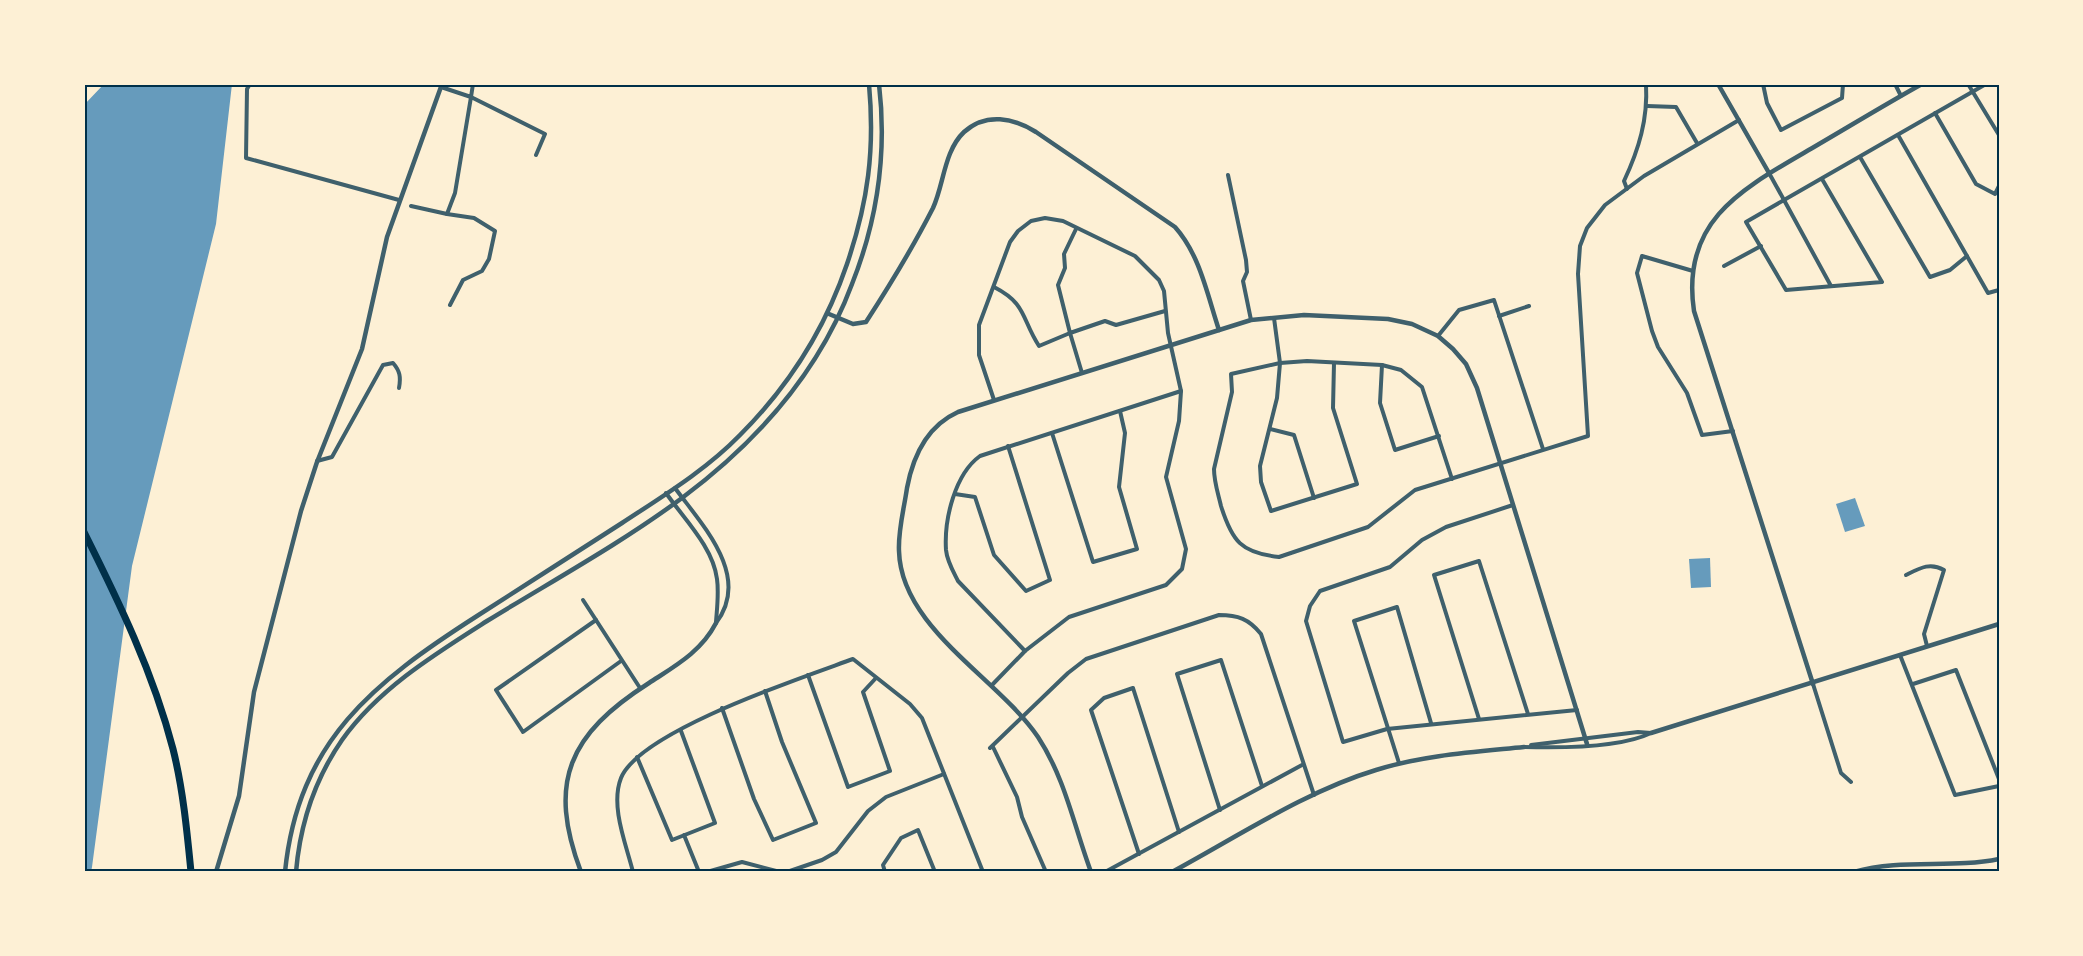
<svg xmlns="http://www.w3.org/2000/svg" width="2083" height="956" font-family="'Work Sans',sans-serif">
<rect width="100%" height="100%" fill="#fdf0d5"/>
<!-- water -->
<g fill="#669bbc">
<path d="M104,84H232L216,224L132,566L92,867L91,872H84V105Z"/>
<path d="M1855,498L1865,526L1845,532L1836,504Z"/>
<path d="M1710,558L1711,587L1691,588L1689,559Z"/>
</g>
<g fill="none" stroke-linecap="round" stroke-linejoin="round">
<!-- minor -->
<g stroke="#3f606c" stroke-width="4">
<path d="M250,84L247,89L246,158L399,200"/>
<path d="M1763,84L1767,103L1781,130L1842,98L1843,84"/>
<path d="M1895,84L1901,96"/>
<path d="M1968,84L1999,135"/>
<path d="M441,87L471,97L473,84"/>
<path d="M1647,106L1676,107L1697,143"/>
<path d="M1935,113L1976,184L1995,194L1999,186"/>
<path d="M1898,135L1988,293L1999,290"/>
<path d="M1860,157L1930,277L1950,270L1967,256"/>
<path d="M1769,173L1784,200L1986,84"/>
<path d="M1228,175L1246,260L1247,272L1243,281L1251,320"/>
<path d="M1822,179L1882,282L1786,290L1746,222L1784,200L1831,286"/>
<path d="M1627,189L1624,181C1639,149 1648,119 1646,84"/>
<path d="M411,206L447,214L455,193L471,97L545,134L536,155"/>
<path d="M447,214L474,218L495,231L489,259L482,271L463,280L450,305"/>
<path d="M1076,229L1064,254L1065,268L1058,285L1070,333L1105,321L1116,325L1165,311"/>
<path d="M1724,266L1761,246"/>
<path d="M1693,271L1642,256L1637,273L1652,331L1658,347L1687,393L1702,435L1733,431"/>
<path d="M994,287C1027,304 1021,318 1039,346L1070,333L1082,373"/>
<path d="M1499,316L1529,306"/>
<path d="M1274,318L1280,363L1277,398L1260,466L1261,482L1271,511L1357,484L1333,408L1334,363"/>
<path d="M1438,336L1459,310L1494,300L1543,449"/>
<path d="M1382,365L1380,403L1395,450L1439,436"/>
<path d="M1270,429L1294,435L1314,498"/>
<path d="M1052,433L1093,562L1137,549L1119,487L1125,433L1120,411"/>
<path d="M317,461L332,457L383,365L393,363C400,371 401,377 399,388"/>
<path d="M1452,479L1422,387L1401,370L1382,365L1307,361L1280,363L1231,374L1232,392L1214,469C1214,482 1218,493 1221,506C1232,541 1241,553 1279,557L1368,527L1415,490L1588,436L1578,274L1580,246L1587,228L1605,205L1644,176L1739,120"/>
<path d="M675,488C702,525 752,576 716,623"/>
<path d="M666,493C684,519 713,547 717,579C719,593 717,608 716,622"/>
<path d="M955,494L975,497L994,555L1026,591L1050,580L1008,446"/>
<path d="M1513,505L1446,527L1422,540L1390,567L1320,591L1310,606L1306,621L1343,742L1387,729L1577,710"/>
<path d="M1906,575C1920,568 1930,562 1944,570L1924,634L1927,646"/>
<path d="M583,600L596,620"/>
<path d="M1025,651L958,581C953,571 947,561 946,550C944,519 955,474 980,456L1181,391"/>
<path d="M1900,655L1955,795L1999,786"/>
<path d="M621,661L523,732L496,690L596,620L640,688"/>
<path d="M808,675L848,787L890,771L863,692L876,678"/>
<path d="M1813,684L1841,773L1851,782"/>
<path d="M1913,684L1956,670L1999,779"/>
<path d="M992,685L1025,651L1069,617L1166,585L1182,569L1186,549L1166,477L1179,421L1181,391L1168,333L1164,291L1159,280L1135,256L1063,221L1045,218L1031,221L1018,231L1010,242L979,325V355L994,400"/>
<path d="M722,708L754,799L773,840L816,823L782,742L765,691"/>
<path d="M1479,719L1434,575L1479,561L1528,714"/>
<path d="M1531,745L1638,732L1651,733"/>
<path d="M993,747L1017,797L1022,817L1046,872"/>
<path d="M1524,747C1559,748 1620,748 1651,733"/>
<path d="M990,748L1068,673L1086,659L1219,615C1238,615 1249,619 1261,634L1314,795"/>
<path d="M637,757L672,840L715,823L681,731"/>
<path d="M1399,763L1354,621L1397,607L1431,723"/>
<path d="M1220,810L1177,674L1221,660L1262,786"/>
<path d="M684,835L699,872"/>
<path d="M1139,854L1091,710L1104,698L1133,688L1179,832"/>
<path d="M633,872C626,844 610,806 621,778C640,731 804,677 853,659L910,704L922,718L983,872"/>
<path d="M707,872L742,862L780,872"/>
<path d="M787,872L822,860L836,852L868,811L886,797L944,774"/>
<path d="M885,872L883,865L901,838L918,830L935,872"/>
<path d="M1105,872L1302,765"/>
</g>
<!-- tertiary -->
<g stroke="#3f606c" stroke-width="4.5">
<path d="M1718,84L1769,173"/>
<path d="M829,314L853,324L866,322C890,285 913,247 933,208C944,184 944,151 964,132C986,112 1014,118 1036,132L1175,227C1200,255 1207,294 1219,330"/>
<path d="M1813,684L1694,311C1680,218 1746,187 1814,147C1850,126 1886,104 1922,84"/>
<path d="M1651,733L1999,624"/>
<path d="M216,872L239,796L254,692L301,511L317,462L362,349L387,237L442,84"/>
<path d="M285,872C298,741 374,682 477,616C525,585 574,554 622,523C663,496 706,470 740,435C788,387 825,329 847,264C868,202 875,150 869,84"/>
<path d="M296,872C300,825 315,779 342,740C378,689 435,654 487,621C552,581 620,544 682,498C757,442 819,373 852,284C877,221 887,152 879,84"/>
<path d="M581,872C547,782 569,734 649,683C675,666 701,652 716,623"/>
<path d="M1091,872C1074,826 1065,778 1038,737C998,678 901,628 899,551C898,530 904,509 907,488C913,456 927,426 958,412L1251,320L1304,315L1388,319L1412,324L1438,336L1453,349L1466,364L1477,388L1587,744"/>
<path d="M1172,872C1237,837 1306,791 1376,770C1424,755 1474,752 1524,747"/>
<path d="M1854,872C1902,858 1951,869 1999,859"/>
</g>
<!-- motorway -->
<path stroke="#003049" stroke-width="7" d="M84,532C119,602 153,672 173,749C183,789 187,831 191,872"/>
</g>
<!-- border -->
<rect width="2083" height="956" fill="none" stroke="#fdf0d5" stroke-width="171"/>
<rect x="86" y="86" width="1912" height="784" fill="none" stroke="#003049" stroke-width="2"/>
</svg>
